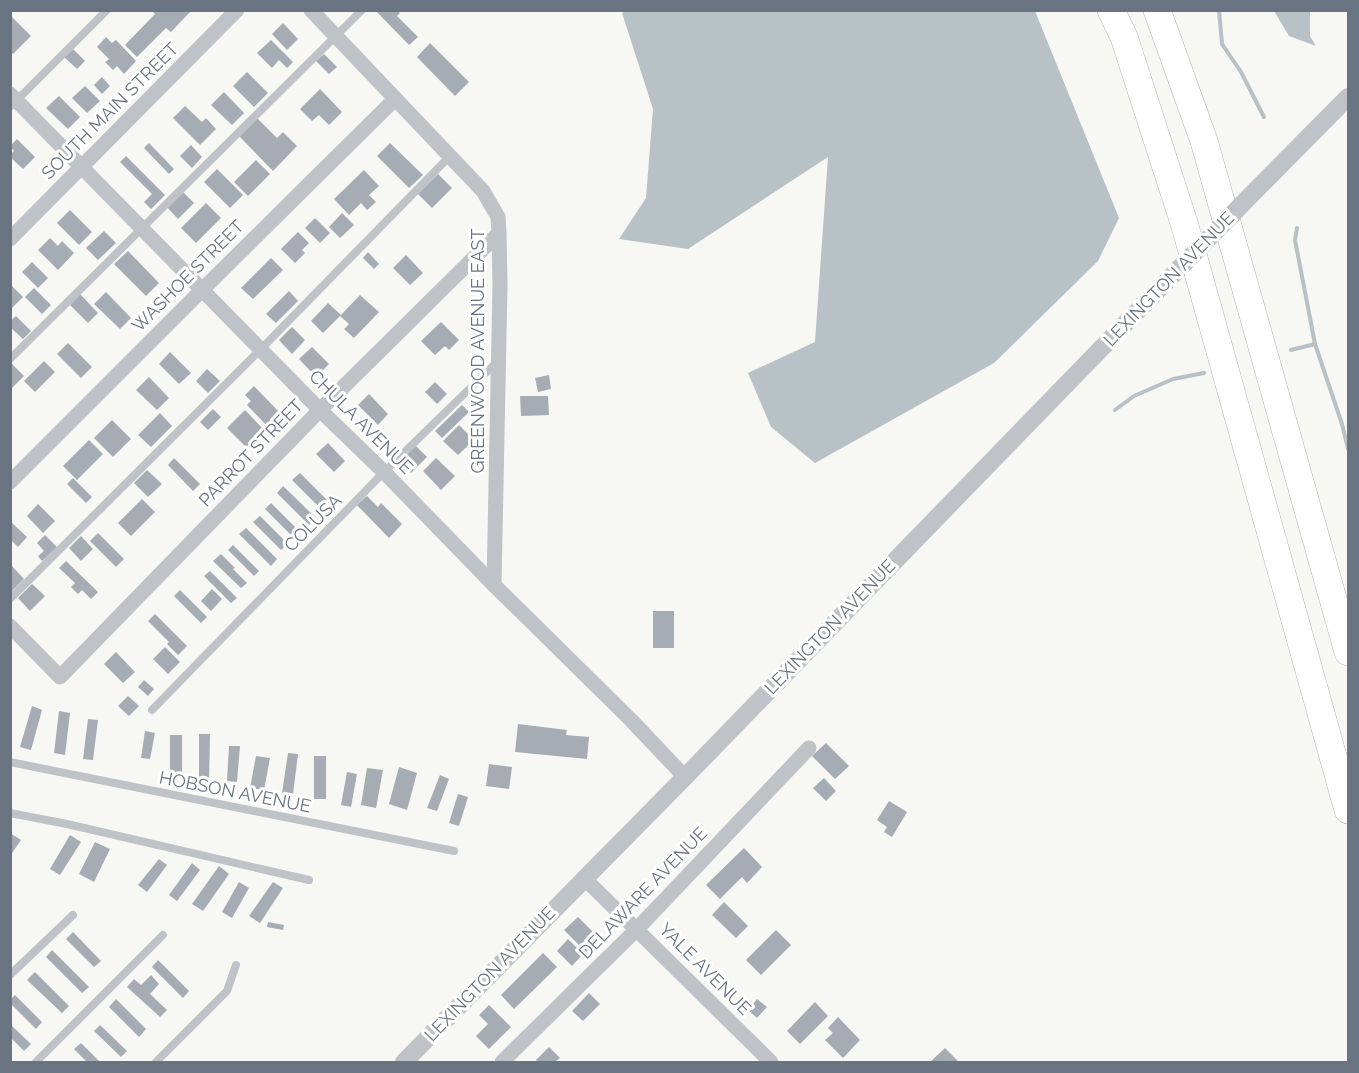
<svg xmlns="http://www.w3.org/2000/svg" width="1359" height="1073" font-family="Raleway,sans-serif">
<rect width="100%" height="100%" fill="#f7f7f4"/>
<!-- water -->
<g fill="#b8c1c6">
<path d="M626,11H1035L1119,218L1098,261L994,363L815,463L771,427L748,373L815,342L828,157L688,249L619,239L646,198L653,109L622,13Z"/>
<path d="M1274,11H1310V36L1316,46L1289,36Z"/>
</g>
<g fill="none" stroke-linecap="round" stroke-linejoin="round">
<!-- stream -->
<g stroke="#b8c1c6" stroke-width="4">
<path d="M1219,10L1222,44L1241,72L1264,117"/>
<path d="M1297,228L1295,240L1315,344L1342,424L1348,449"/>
<path d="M1291,350L1315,344"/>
<path d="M1115,410L1134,396L1173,379L1204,373"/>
</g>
</g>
<!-- building -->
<g fill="#a6acb3">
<path d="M154,10H189L190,12L171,32L166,28L137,57L125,45L155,14L153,12Z"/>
<path d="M375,10H397L400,13L397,16L418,37L409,45Z"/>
<path d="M10,15L31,36L13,54L10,52Z"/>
<path d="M283,23L298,39L287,50L272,34Z"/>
<path d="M106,37L112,43L116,40L136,61L124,74L117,66L113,70L105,62L109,59L97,47Z"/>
<path d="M271,40L293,62L287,68L279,60L272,68L257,53Z"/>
<path d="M430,43L469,82L455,96L417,57Z"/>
<path d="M73,49L85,61L77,69L64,57Z"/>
<path d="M324,54L337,67L329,74L316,61Z"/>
<path d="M247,72L268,93L254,107L233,86Z"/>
<path d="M102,77L110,86L102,94L94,85Z"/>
<path d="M85,86L100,101L87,113L72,98Z"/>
<path d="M320,89L342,112L329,125L319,115L312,121L300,109Z"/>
<path d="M224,92L244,113L232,125L211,105Z"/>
<path d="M59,96L80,117L68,129L46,108Z"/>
<path d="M185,106L202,122L206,118L216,129L200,145L173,118Z"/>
<path d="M257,118L277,138L283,132L297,146L273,171L239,136Z"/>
<path d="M17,139L35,157L23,169L10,157V155L14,151L10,146Z"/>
<path d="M149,143L174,169L169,174L144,148Z"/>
<path d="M390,143L423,175L409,188L377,156Z"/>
<path d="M191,145L202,157L192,168L180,156Z"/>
<path d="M126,156L165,195L151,209L144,202L152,194L120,162Z"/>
<path d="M256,160L270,174L248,196L234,182Z"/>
<path d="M217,169L243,195L230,208L204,182Z"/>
<path d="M364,170L379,186L369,195L376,202L367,210L361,203L349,215L334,199Z"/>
<path d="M438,174L452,188L432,208L418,194Z"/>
<path d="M181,190L194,203L178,219L166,206Z"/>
<path d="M206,203L221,218L196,243L181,228Z"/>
<path d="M70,210L92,232L79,245L57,223Z"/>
<path d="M342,213L354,225L340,238L329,227Z"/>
<path d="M315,218L330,233L320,243L305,228Z"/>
<path d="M104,231L116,243L98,260L86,248Z"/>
<path d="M298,232L309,243L302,250L305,253L295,263L281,249Z"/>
<path d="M50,238L58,246L62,241L74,253L58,270L38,250Z"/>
<path d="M128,251L159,283L146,296L114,264Z"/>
<path d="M368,252L379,264L374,269L363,258Z"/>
<path d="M406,255L423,273L410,285L393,268Z"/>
<path d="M271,258L283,270L253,299L241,288Z"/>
<path d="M32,262L48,278L38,288L22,272Z"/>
<path d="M10,284L23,297L12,308L10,307Z"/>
<path d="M34,288L51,305L42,314L25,297Z"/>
<path d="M289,291L298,301L276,323L266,314Z"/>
<path d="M106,292L131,318L120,329L94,304Z"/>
<path d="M80,294L98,313L88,323L70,305Z"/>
<path d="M360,295L379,312L354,338L344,329L349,324L340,316Z"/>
<path d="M328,303L341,315L323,333L311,321Z"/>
<path d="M16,316L31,331L23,339L10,327V321Z"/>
<path d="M441,322L459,340L449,350L445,346L435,355L421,341Z"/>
<path d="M292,327L305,340L292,354L279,340Z"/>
<path d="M68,343L92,367L81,378L57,354Z"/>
<path d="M312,347L329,364L316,377L299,359Z"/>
<path d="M170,352L191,373L179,384L159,364Z"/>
<path d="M44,361L55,372L35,392L24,381Z"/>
<path d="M12,364L24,376L12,388L10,387V366Z"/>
<path d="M207,369L220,381L208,393L196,381Z"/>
<path d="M549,375L551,389L538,392L535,378Z"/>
<path d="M149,377L169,398L157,410L136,390Z"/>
<path d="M435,382L447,394L437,404L425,392Z"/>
<path d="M254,386L281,414L268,427L247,405L251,401L245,395Z"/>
<path d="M369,394L388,414L378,425L358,405Z"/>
<path d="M520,396H548L549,415L521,416Z"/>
<path d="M462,405L469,412L442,438L435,431Z"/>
<path d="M213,409L221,417L208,430L200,422Z"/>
<path d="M245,410L264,430L246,447L227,428Z"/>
<path d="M160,413L172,426L151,447L138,435Z"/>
<path d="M112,420L131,439L113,457L94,438Z"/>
<path d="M459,425L474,440L458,455L443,441Z"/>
<path d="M89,440L103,454L77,480L63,466Z"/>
<path d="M328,443L345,461L334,472L316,454Z"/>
<path d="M414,444L427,457L411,473L398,460Z"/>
<path d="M174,458L200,484L193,491L168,465Z"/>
<path d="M436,458L455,476L441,490L423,471Z"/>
<path d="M147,470L162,484L148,497L134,483Z"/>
<path d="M300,473L332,505L324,512L292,480Z"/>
<path d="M73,478L92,497L86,503L67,484Z"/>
<path d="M283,486L316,518L309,525L277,493Z"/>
<path d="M367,496L378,507L381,503L402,524L389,538L357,505Z"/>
<path d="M142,499L155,512L131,536L118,523Z"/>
<path d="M271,503L299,531L293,537L265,509Z"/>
<path d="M38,504L55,521L43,533L27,516Z"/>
<path d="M260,516L288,544L281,550L253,522Z"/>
<path d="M10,521L27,537L18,547L10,539Z"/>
<path d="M246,528L277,559L271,566L239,534Z"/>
<path d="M98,533L124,559L116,567L90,541Z"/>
<path d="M45,535L57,547L42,561L38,556L44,551L37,543Z"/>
<path d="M81,536L93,549L81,561L69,548Z"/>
<path d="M233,545L259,571L254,576L228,550Z"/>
<path d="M221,554L235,568L233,569L247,583L241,588L213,561Z"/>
<path d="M66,561L98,592L91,599L82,590L78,594L71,587L75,583L59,568Z"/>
<path d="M12,566L24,579L12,591L10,589V568Z"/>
<path d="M210,571L237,598L231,603L204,576Z"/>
<path d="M32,584L45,596L30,611L18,598Z"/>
<path d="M212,589L222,599L211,611L201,601Z"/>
<path d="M180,590L207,617L201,623L174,596Z"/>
<rect x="653" y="611" width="21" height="37"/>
<path d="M155,614L187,646L178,655L167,644L169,642L148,621Z"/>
<path d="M165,647L180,662L168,674L153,659Z"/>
<path d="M116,652L135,672L123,683L104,664Z"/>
<path d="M144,680L154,689L148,696L138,687Z"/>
<path d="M128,696L139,706L129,716L118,706Z"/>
<path d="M32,706L42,710L31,750L20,747Z"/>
<path d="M59,711L70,713L65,755L54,753Z"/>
<path d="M88,719L98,720L93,760L83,759Z"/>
<path d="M518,724L567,730L566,735L589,737L587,759L515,752Z"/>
<path d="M145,731L155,733L150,759L141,758Z"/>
<path d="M199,734H210L209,783H199Z"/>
<rect x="170" y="735" width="12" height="41"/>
<path d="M826,743L849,766L835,779L812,756Z"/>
<path d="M229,746H240L237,782L227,781Z"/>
<path d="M288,753L298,754L293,794L282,793Z"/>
<path d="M256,756L270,758L264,790L250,788Z"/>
<rect x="314" y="756" width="12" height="43"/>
<path d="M489,764L512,767L509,789L486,786Z"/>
<path d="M399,767L417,773L407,810L389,804Z"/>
<path d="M367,768L383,770L376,808L361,805Z"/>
<path d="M347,772L357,774L351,807L341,805Z"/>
<path d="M440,775L449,779L437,811L427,808Z"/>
<path d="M824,778L836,791L826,801L813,788Z"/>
<path d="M458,794L468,797L459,826L449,823Z"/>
<path d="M889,801L907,812L892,837L884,832L887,827L877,820Z"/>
<path d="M10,833L21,840L10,856Z"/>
<path d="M70,835L81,842L60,875L50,869Z"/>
<path d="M95,842L110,849L94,882L79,874Z"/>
<path d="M744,848L762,867L747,883L742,877L720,899L706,885Z"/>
<path d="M159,859L167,865L147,892L138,885Z"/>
<path d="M192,863L200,870L177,901L169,895Z"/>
<path d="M219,866L229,874L203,911L192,904Z"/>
<path d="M239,882L249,888L232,918L222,912Z"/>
<path d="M273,882L283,888L260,923L249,916Z"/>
<path d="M724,902L748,926L736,938L712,915Z"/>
<path d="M578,917L600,939L586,952L564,930Z"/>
<path d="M268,922L284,925L283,930L267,927Z"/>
<path d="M776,930L791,945L761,975L746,960Z"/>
<path d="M73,932L101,961L94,967L66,939Z"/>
<path d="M568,939L583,954L572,966L557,951Z"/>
<path d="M52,950L89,987L82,993L46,957Z"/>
<path d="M543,953L557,967L514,1009L501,995Z"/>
<path d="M158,960L189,991L183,998L152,967Z"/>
<path d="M35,972L69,1006L62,1013L27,980Z"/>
<path d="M151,975L159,984L150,994L167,1010L160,1017L127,987L134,979L141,985Z"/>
<path d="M589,993L600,1004L583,1021L572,1011Z"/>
<path d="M15,995L42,1022L36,1029L10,1003V1000Z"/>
<path d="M116,999L146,1029L139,1037L109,1007Z"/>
<path d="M757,999L767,1007L757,1018L748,1010Z"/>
<path d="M815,1002L828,1016L800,1044L787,1031Z"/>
<path d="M489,1005L511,1027L489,1049L476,1036L488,1024L479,1015Z"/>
<path d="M838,1017L860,1040L843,1058L825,1040L833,1033L828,1028Z"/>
<path d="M10,1024L31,1044L24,1051L10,1037Z"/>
<path d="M100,1025L127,1051L121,1057L94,1031Z"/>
<path d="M81,1043L100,1062H87L74,1049Z"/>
<path d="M549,1047L560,1058L555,1062H538L536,1060Z"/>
<path d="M945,1048L958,1061L956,1062H930Z"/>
</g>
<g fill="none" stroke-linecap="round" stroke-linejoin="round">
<!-- motorway casing -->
<g stroke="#b2b5b9" stroke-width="28">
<g id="motorway">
<path d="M1111,10L1124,37L1185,226L1348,810"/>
<path d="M1157,10L1204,141L1348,652"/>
</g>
</g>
<!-- service -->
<g stroke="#bfc2c6" stroke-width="8">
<path d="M10,107L107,10"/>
<path d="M10,359L362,10"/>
<path d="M10,599L261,349L450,156"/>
<path d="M152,710L384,472L497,362"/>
<path d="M10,762L454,851"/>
<path d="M10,813L67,824L309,880"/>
<path d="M10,975L73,915"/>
<path d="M36,1062L163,935"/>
<path d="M156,1062L227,991L236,965"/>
</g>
<!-- minor -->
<g stroke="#bfc2c6" stroke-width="15">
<path d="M311,10L483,191L498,217L499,233L500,285L494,585"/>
<path d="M10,94L320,410L384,472L494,585L631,720L685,777"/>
<path d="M10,239L237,10"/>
<path d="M10,482L203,289L395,99"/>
<path d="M10,626L60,677L320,410L499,233"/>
<path d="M584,878L771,1062"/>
<path d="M502,1062L637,929L809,748"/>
</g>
<!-- tertiary -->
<g stroke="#bfc2c6" stroke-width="18">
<path d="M1256,190L1348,97"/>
<path d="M404,1062L685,777L1157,291"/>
</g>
<!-- motorway -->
<use href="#motorway" stroke="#fff" stroke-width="27"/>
<!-- tertiary-bridge -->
<path stroke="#bfc2c6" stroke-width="18" d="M1157,291L1256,190"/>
</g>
<g text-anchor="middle" stroke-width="6" stroke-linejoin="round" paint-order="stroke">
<!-- street labels -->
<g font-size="18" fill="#697482" stroke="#fff">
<text transform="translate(110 111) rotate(-45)" y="6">SOUTH MAIN STREET</text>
<text transform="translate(188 276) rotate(-45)" y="6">WASHOE STREET</text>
<text transform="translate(1169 279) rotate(-46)" y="6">LEXINGTON AVENUE</text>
<text transform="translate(478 351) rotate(-90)" y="6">GREENWOOD AVENUE EAST</text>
<text transform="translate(361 422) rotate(45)" y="6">CHULA AVENUE</text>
<text transform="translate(251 453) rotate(-46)" y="6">PARROT STREET</text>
<text transform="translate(313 523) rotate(-45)" y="6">COLUSA</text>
<text transform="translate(830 627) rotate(-46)" y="6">LEXINGTON AVENUE</text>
<text transform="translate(235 792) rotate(11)" y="6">HOBSON AVENUE</text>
<text transform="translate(643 893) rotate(-46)" y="6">DELAWARE AVENUE</text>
<text transform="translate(705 969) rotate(45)" y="6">YALE AVENUE</text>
<text transform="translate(490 974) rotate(-46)" y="6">LEXINGTON AVENUE</text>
</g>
</g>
<!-- border -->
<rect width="1359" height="1073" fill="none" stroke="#697482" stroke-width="24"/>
</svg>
